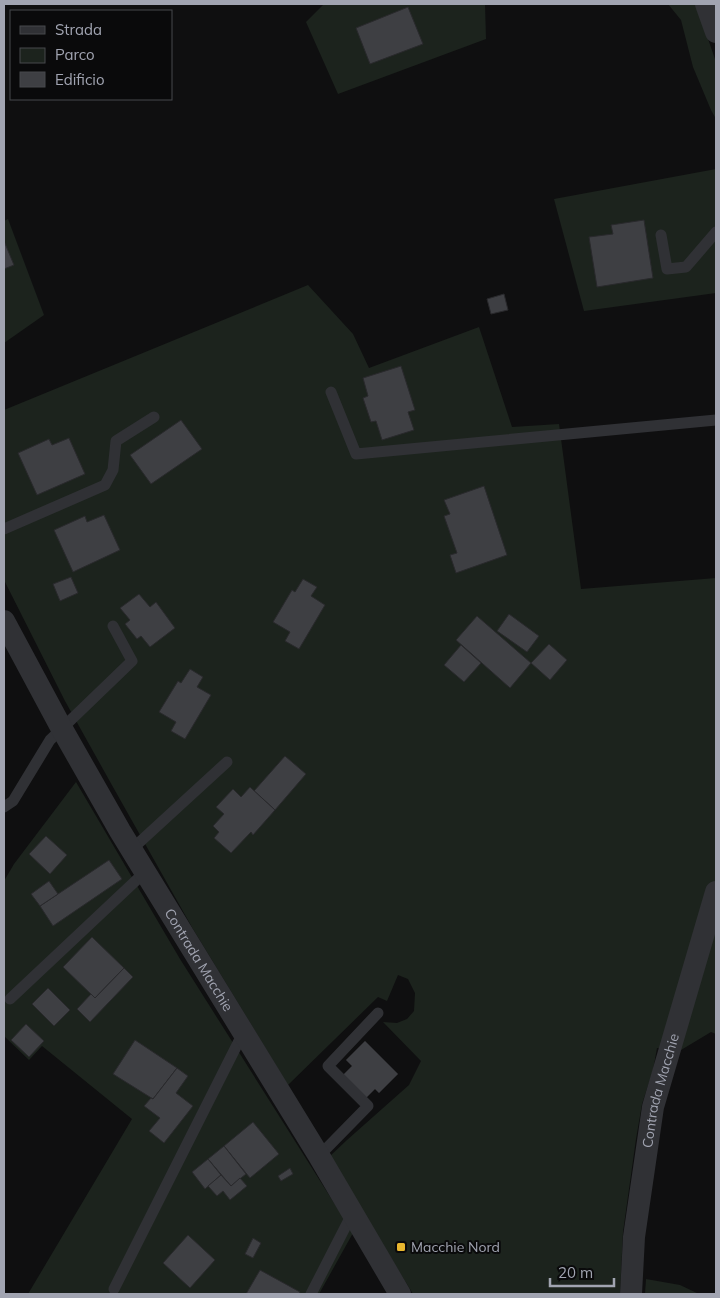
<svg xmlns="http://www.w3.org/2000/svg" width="720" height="1298" font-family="Mulish,sans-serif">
<rect width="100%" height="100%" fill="#0f0f10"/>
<!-- green -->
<g fill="#1c231d">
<path d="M324,4H485L486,39L338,94L306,22Z"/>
<path d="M668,4H696L716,62V119L711,110L693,67L681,20Z"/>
<path d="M716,169V293L584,311L554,199Z"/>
<path d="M8,219L44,315L4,343V221Z"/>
<path d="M308,285L353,334L369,368L479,327L512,427L559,424L581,589L716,578V1034L711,1032L681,1050L657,1048L653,1070L642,1104L636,1139L623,1232L620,1294H413L329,1157L347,1140L409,1085L421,1061L383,1022L397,1023L407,1019L414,1011L415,993L408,979L398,975L387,1001L378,997L288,1085L193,929L113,787L65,701L4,580V410Z"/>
<path d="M76,782L180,959L353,1233L319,1294H28L132,1119L42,1046L29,1060L4,1036V881L14,864Z"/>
<path d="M646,1279L680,1285L699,1294H645Z"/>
</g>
<!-- building -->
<g fill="#3e3f43" stroke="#29292c">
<path d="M408,7L423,44L370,64L356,28Z"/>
<path d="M644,220L653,278L597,287L589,237L613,234L611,225Z"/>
<path d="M4,241L14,265L4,269Z"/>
<path d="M504,294L508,310L491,314L487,299Z"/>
<path d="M401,366L415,410L408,412L414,430L382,440L376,421L371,422L363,398L368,396L363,378Z"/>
<path d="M181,420L202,449L151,484L130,455Z"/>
<path d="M69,438L85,474L37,495L18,453L49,439L52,445Z"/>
<path d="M484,486L507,555L456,573L450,555L457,553L444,516L450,514L444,500Z"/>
<path d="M104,515L120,550L73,572L54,530L85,516L87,522Z"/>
<path d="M71,577L78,593L60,601L53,584Z"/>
<path d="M303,579L317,587L311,596L325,605L299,649L285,641L290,632L273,622L292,590L295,592Z"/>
<path d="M139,594L150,607L156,602L175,628L150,647L141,636L137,639L125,624L130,620L120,608Z"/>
<path d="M509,614L539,636L527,652L497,631Z"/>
<path d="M477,616L531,663L510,688L456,640Z"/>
<path d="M549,644L567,660L550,680L531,663Z"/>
<path d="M461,645L481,663L464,682L444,665Z"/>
<path d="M190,669L203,677L197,687L211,695L185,739L171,731L176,722L159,712L178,681L181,683Z"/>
<path d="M285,756L306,774L275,810L254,791Z"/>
<path d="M250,787L275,810L253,835L251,832L231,853L214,838L219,832L213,826L224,814L216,807L233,789L241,797Z"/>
<path d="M46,836L67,855L50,874L29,854Z"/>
<path d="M109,860L122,879L53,926L40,906Z"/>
<path d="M49,881L58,894L40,906L31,894Z"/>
<path d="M92,937L124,968L95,998L63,967Z"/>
<path d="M124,968L133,977L90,1022L77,1009L91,994L95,998Z"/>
<path d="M48,988L70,1010L54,1026L32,1004Z"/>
<path d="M26,1024L44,1041L29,1057L11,1040Z"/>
<path d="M135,1040L177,1068L153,1099L113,1074Z"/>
<path d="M365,1041L398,1074L379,1093L375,1089L366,1098L343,1075L352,1066L346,1060Z"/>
<path d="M177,1068L188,1076L176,1093L193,1106L164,1143L149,1131L160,1118L144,1106L151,1098L153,1099Z"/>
<path d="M253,1122L279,1154L250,1178L224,1146Z"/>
<path d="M224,1146L246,1174L231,1186L208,1159Z"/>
<path d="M208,1159L221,1175L205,1189L192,1172Z"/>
<path d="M290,1168L293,1174L281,1181L278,1176Z"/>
<path d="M221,1175L231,1186L240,1178L247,1186L230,1200L223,1191L217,1196L208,1186Z"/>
<path d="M188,1235L215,1260L190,1288L163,1263Z"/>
<path d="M253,1238L261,1243L253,1258L245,1254Z"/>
<path d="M260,1270L300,1292L299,1294H246Z"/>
</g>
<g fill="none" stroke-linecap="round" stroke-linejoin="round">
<!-- lane -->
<g stroke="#303135" stroke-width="11">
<path d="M661,235L667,269L686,267L716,232"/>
<path d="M331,392L356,454L716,420"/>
<path d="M4,529L105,485L113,470L116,441L154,417"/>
<path d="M4,807L13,801L50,740L132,661L113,626"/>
<path d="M131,850L227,762"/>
<path d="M10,999L145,872"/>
<path d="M319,1156L368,1106L328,1066L378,1013"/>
<path d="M114,1289L243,1033"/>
<path d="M311,1294L353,1212"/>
</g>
<!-- street -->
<g stroke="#303135" stroke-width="22">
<path d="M706,4L716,32"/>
<path id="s1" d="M4,621L62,729L120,831L319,1156L400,1294"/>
<path id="s2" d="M631,1294L634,1237L653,1107L716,892"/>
</g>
</g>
<!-- markers -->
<rect fill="#e8b72f" stroke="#0a0a0b" stroke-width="2" x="396" y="1242" width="10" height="10" rx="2.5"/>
<g text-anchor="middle" stroke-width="4" stroke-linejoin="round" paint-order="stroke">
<!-- street labels -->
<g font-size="14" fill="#a1a4b1" stroke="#0a0a0b">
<text dy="5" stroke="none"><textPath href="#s1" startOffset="391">Contrada Macchie</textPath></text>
<text dy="5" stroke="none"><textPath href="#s2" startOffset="206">Contrada Macchie</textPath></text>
</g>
<!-- poi labels -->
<g font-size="14" fill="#a1a4b1" stroke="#0a0a0b" text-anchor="start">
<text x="411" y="1252">Macchie Nord</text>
</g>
</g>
<!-- border -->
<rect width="720" height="1298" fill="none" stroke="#a1a4b1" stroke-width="10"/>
<!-- legend -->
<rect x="10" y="10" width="162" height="90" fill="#0a0a0b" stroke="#46484d"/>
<rect x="20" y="26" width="25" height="8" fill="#303135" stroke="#46484d"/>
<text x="55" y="35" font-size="15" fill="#a1a4b1">Strada</text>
<rect x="20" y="48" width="25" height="15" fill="#1c231d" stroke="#46484d"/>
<text x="55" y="60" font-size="15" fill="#a1a4b1">Parco</text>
<rect x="20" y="72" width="25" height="15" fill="#3e3f43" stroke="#46484d"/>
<text x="55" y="85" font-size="15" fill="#a1a4b1">Edificio</text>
<!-- scale -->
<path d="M550 1278v8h64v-8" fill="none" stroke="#a1a4b1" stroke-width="2.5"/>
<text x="558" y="1278" font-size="15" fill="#a1a4b1" stroke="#0a0a0b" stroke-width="4" paint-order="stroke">20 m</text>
</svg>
